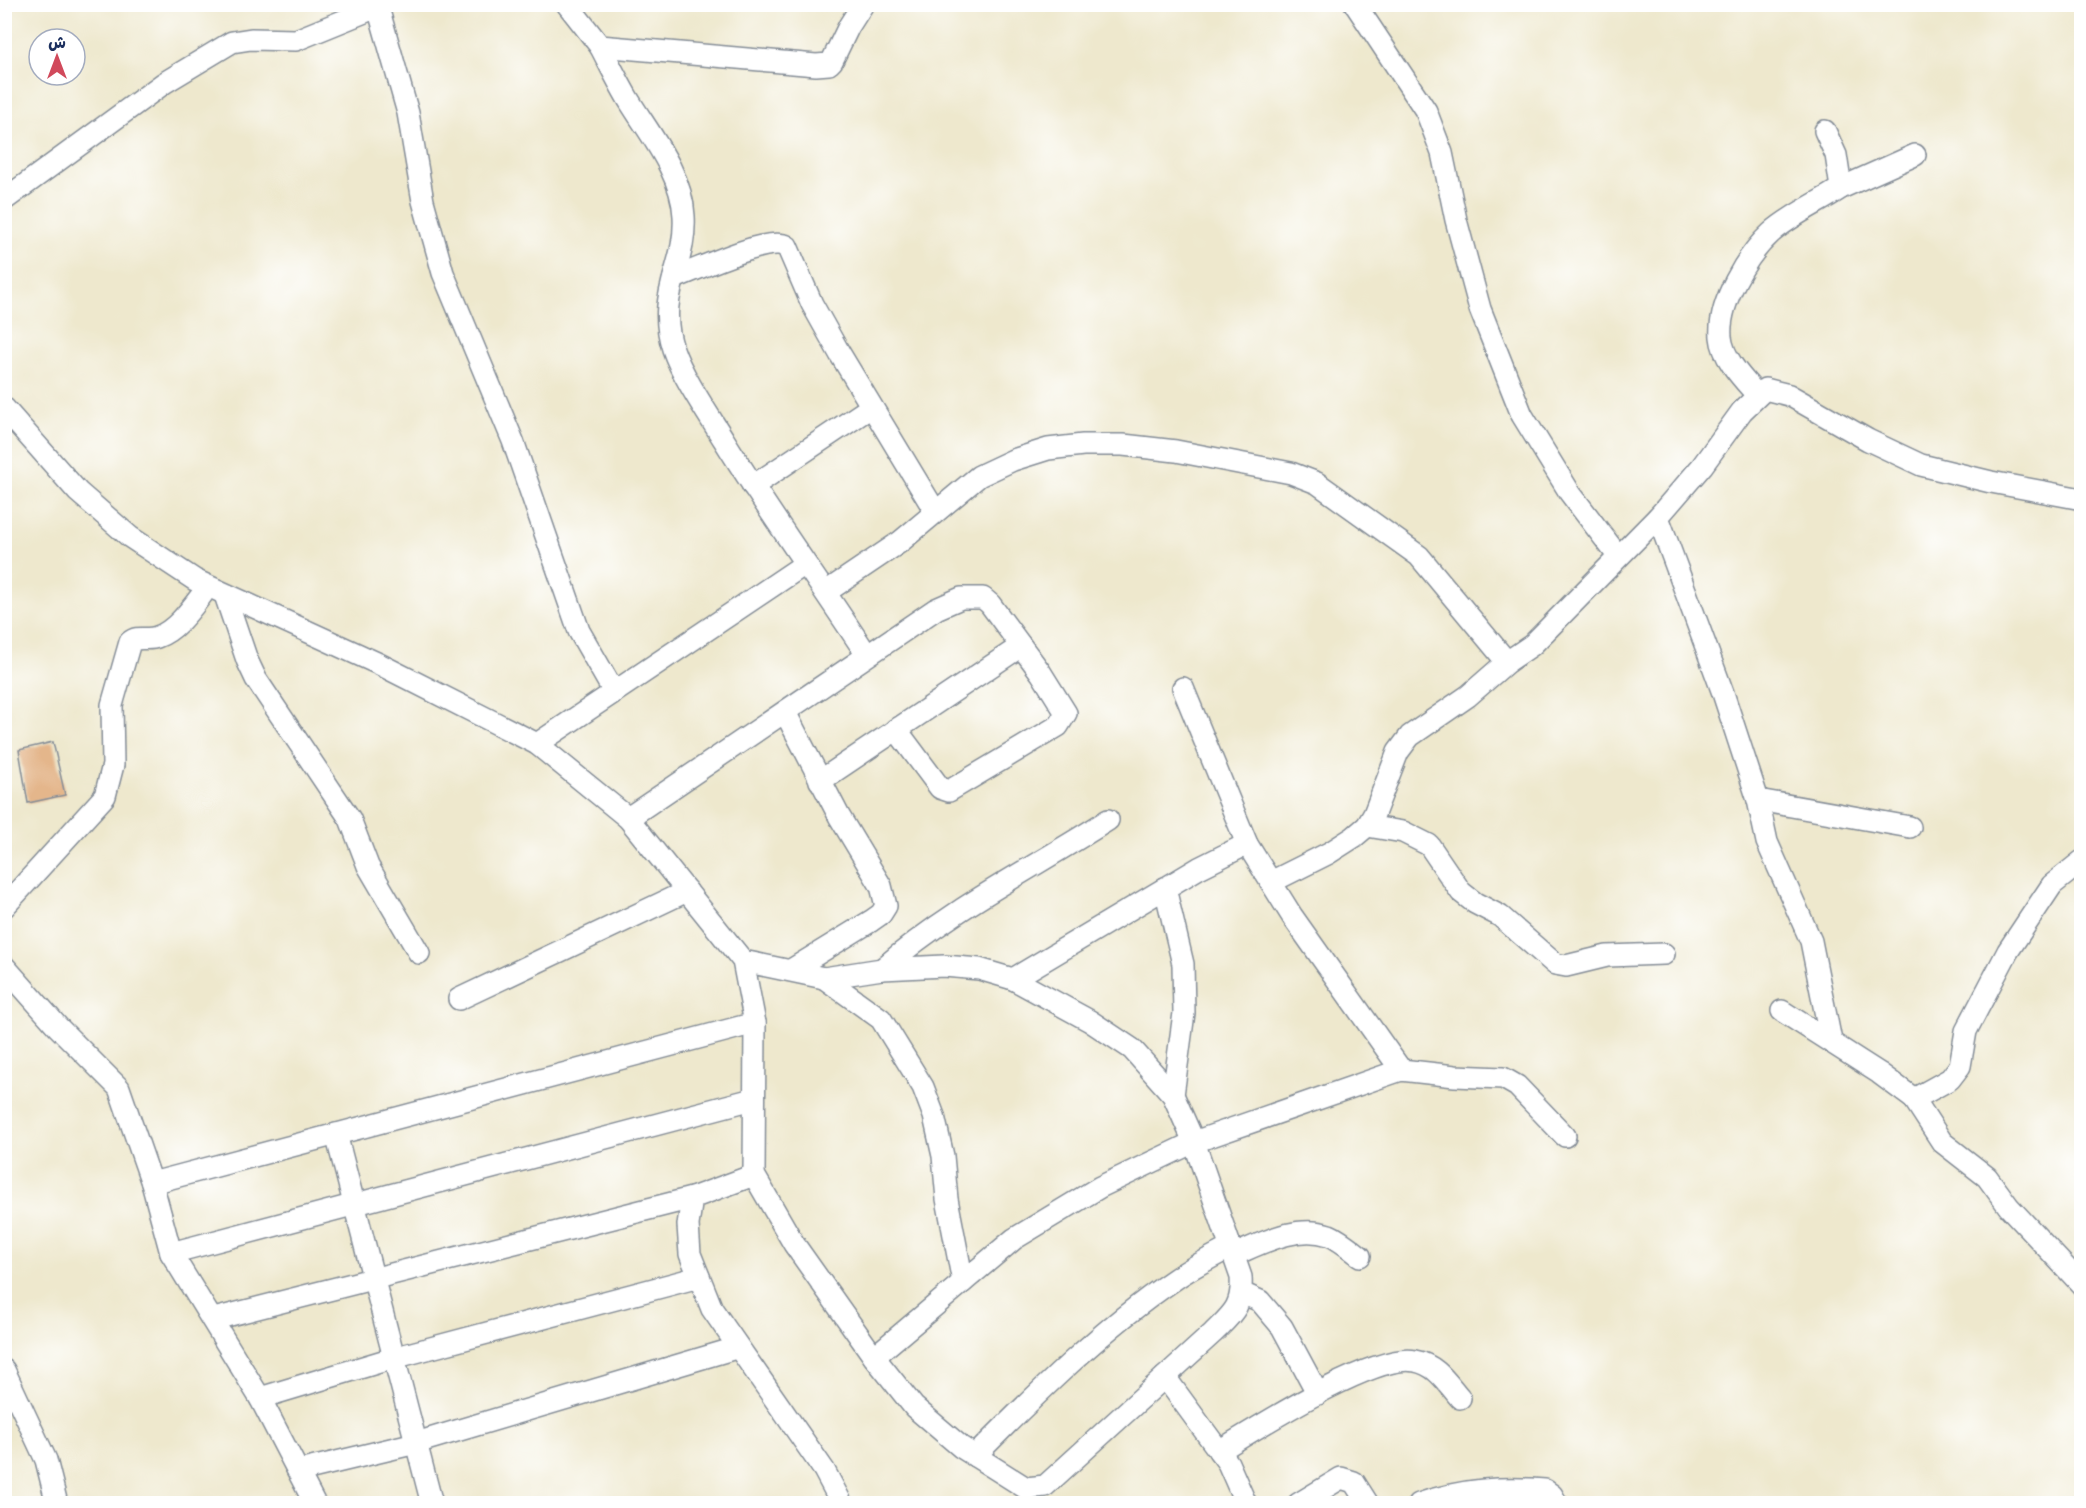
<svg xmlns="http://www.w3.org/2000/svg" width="2086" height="1508" font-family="Mynerve,'Playpen Sans Arabic',sans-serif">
<rect width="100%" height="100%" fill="#fff"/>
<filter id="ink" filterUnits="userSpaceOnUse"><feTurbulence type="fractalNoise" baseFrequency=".0167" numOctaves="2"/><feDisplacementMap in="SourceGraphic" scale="12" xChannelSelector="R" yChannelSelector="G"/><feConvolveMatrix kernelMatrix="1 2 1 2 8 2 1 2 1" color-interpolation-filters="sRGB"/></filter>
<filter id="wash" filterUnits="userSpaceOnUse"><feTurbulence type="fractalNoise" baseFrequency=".008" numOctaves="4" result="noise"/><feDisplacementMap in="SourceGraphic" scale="24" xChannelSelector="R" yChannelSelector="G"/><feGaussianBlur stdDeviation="1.35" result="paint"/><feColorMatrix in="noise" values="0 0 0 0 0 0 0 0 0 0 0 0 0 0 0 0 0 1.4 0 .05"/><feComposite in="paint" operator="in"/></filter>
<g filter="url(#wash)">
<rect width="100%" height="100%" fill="#eee8cd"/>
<g id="blocks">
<!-- building -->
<path fill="#e4b68b" d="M53,742L65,795L28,803L19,750Z"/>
</g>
</g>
<g filter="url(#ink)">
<use href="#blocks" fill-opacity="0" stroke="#848c96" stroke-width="1.5"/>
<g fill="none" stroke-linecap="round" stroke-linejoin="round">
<!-- minor casing -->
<g stroke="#848c96" stroke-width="24">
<g id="minor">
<path d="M377,4L408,113L423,201L443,273L513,441L579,631L614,692"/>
<path d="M567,4L600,46L816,65L829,64L832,61L849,26L863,4"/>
<path d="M1355,4L1426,111L1442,153L1456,220L1480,309L1522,415L1570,493L1618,556"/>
<path d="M600,46C610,65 619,84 630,102C651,136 682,174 684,216C687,266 655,294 673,349C682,376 708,414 724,440C769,513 820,583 867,655"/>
<path d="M1841,188L1915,155"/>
<path d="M4,200L164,83L232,42L251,39L296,40L377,7"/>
<path d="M674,278C697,270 766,236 787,246L812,304L840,354L935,511"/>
<path d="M1757,395C1743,379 1723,359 1721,337C1718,303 1747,255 1771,233C1791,215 1819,203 1841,188L1836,155L1825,131"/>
<path d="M4,408L78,492L130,537L195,580L379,664L537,744L628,818L743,961L755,1023L754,1175L794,1244L874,1357L914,1407L961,1447L1026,1488L1045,1486L1213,1333C1232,1314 1243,1307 1241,1277L1194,1142L1173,1095L1132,1049L1090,1021L1013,979L979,969L944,966L882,969L824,978L743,961"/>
<path d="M753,486L871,407"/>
<path d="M1658,517L1723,693L1758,800L1767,842L1811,941L1831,1041"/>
<path d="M826,592L900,542L979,476L1013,460L1048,449L1083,445H1123L1176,451L1291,473L1317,483L1419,556L1507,662"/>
<path d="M225,595L247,660L256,679L350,819L368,866L419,953"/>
<path d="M1183,688L1247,844L1292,916L1401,1070"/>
<path d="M785,712L839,816L881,886L886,906L881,914L871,921L791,970"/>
<path d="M537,744L805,564"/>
<path d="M820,781L1021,646"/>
<path d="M1758,800L1910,827"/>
<path d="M628,818L936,609L961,598H983L990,604L1041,673L1066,713L1058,726L949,791L940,788L896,729"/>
<path d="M1367,826L1403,832L1429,845L1461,892L1475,903L1500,916L1555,964L1566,966L1607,956L1664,954"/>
<path d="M2082,861L2052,885L2008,951L1966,1031L1960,1066L1950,1079L1914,1099L1942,1142L1987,1177L2009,1207L2082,1285"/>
<path d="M1271,882L1329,853L1354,837L1367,826L1374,814L1398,752L1410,736L1468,696L1507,662L1532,645L1658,517L1702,466L1742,411L1765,389L1789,395L1868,440L1921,465L1991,482L2082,499"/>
<path d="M1165,888L1183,964L1184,1013L1173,1095"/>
<path d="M4,907L105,796L113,765L112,705L130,642C138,635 147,641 157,637C178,630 195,603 208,587"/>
<path d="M4,966L58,1027L119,1088L152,1183L171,1253L260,1398L315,1504"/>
<path d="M882,969C950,909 1032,869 1108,820"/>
<path d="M824,978L881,1019L923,1087L934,1116L943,1156L947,1199L963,1282"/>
<path d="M1013,979L1199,868L1247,844"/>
<path d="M459,999L687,891"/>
<path d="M1782,1011L1879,1073L1914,1099"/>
<path d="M336,1134L432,1504"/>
<path d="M152,1183L755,1023"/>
<path d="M692,1198L688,1225L690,1254L712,1309L824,1470L842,1504"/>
<path d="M171,1253L753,1099"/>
<path d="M1234,1255C1262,1243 1297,1224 1329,1235C1339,1239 1351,1249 1360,1256"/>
<path d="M1242,1293L1260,1301L1282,1327L1318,1394"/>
<path d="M214,1319L692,1198L754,1175"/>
<path d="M874,1357L1014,1239L1100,1187L1194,1142L1401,1070L1455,1076L1503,1078L1517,1086L1565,1136"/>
<path d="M4,1370L46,1460L57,1504"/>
<path d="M1165,1377L1228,1463L1246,1504"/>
<path d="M260,1398L393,1358L699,1277"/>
<path d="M1219,1451C1257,1428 1375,1352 1415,1361C1437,1365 1447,1383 1460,1398"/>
<path d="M975,1456C1035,1395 1104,1327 1175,1279C1192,1267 1212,1257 1231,1247"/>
<path d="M299,1471L416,1443L736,1348"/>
<path d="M1298,1504L1341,1478L1354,1482L1368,1504"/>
<path d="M1419,1504C1462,1489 1500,1487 1545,1490L1552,1495L1557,1504"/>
</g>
</g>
<!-- minor -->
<use href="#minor" stroke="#fff" stroke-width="21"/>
</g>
</g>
<!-- margin -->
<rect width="2086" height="1508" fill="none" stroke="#fff" stroke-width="24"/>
<!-- north arrow -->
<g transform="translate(57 57)"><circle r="28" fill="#ffffff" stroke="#a4acbf" stroke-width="1.5"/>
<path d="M0-4.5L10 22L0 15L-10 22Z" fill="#d1495b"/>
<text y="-9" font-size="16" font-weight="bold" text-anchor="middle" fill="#1b2f5e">ش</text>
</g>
</svg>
